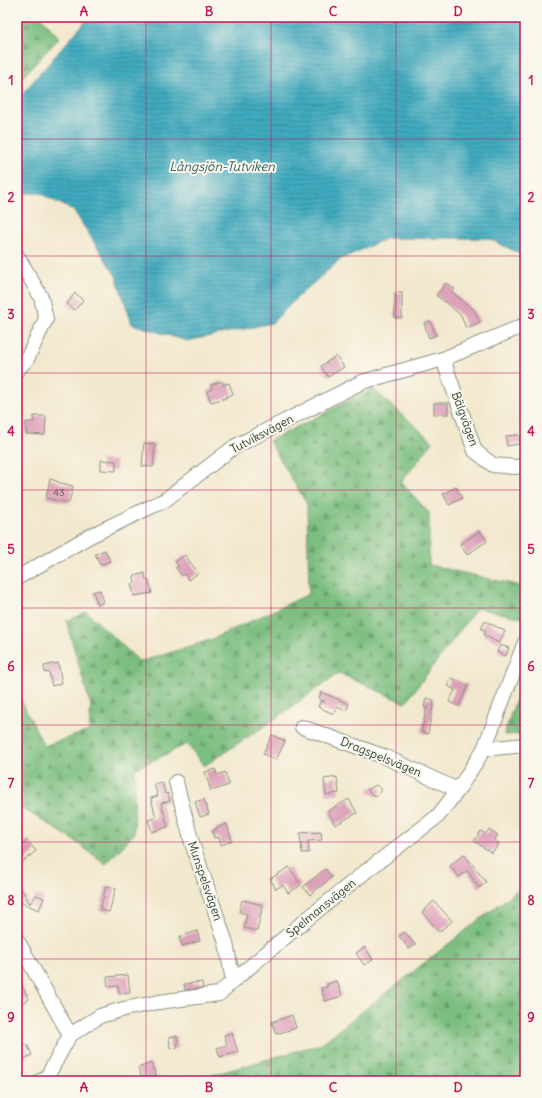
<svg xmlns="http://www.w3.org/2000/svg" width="542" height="1098" font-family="Delius,sans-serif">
<defs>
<pattern id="forest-firs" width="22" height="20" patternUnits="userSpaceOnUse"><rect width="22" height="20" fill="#7cbe80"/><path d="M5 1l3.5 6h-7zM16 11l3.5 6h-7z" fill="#659c6a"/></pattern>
<pattern id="water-rules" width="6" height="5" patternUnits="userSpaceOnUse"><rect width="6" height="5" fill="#3faabf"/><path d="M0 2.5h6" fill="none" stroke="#348c9c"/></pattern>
</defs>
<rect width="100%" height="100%" fill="#fbf7ec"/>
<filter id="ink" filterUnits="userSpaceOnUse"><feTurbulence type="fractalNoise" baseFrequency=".025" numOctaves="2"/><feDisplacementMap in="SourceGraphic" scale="8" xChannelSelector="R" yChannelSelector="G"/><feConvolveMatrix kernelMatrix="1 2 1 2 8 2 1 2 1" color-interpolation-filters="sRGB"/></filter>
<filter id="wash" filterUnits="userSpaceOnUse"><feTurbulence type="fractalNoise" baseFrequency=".012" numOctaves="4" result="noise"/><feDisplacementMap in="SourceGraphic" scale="16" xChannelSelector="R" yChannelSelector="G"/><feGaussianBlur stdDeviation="0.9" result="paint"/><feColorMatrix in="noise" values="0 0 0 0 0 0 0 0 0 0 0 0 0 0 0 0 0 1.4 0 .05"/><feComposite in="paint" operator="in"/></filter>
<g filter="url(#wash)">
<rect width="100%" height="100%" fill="#f2e8ce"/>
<!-- forest -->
<g fill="url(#forest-firs)" stroke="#4e7e5a">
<path d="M17,17H41L59,38L17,83Z"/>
<path d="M373,389L433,442L401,482L429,513V565L525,587V613L523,618L477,608L405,703L339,673L272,721L204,766L187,744L135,769L134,834L106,864L72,839L22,808L17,811V692L44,746L89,731L91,706L66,621L87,612L140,662L210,640L309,594L307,504L269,441Z"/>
<path d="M525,674V734L504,735V734Z"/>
<path d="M525,884V1081H192L321,1044Z"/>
</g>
<!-- water -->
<path fill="url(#water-rules)" stroke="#2f747a" d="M89,17H525V253L521,254L487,238H387L341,259L302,293L272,323L187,341L132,324L116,276L74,211L40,193H17V100Z"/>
<g id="blocks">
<!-- building -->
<g fill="#dda1ba">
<path d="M446,283L455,289L452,292L474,310L480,322L466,328L461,315L436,295Z"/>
<path d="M75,293L83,300L75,310L67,304Z"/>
<rect x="395" y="293" width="7" height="25"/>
<path d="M430,321L436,335L429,338L424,323Z"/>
<path d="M336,356L344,367L328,377L321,366Z"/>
<path d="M222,381L223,385L229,383L233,394L226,397V398L211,402L207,391L212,389L211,385Z"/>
<rect x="434" y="403" width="14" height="11"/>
<path d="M34,416H46L45,435L26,434V422H34Z"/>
<path d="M519,435V444L507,446L506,436Z"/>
<path d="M144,443L155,444L153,467L142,466Z"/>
<path d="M101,460L116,461V471L101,470Z"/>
<path d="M50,479L57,481V482L73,486L69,503L46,498Z"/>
<path d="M456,487L462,498L449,505L443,494Z"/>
<path d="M480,531L487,541L467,555L460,544Z"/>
<path d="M105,550L110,561L100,565L95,554Z"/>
<path d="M185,555L198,573L189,580L184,574L182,576L176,568L179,566L175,562Z"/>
<path d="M145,573L146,580H149L152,593L134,596L131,584L135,583L134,576Z"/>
<path d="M100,590L104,602L98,605L93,592Z"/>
<path d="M485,621L505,631L499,643L484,635L486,631L481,629Z"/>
<path d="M500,645L509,648L506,656L497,652Z"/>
<path d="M58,663L62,683L52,686L49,672L45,673L44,666Z"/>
<path d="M451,678L468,685L459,706L449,702L455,690L448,686Z"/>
<path d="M321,692L349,704L346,711L337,707L334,714L318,707L321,700L325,702L319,699Z"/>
<path d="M426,698L434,700L428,734L421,732L427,707H424Z"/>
<path d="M272,735L285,741L276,760L263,754Z"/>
<path d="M215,769L217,775L225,772L229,785L211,791L205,772Z"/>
<path d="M337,777L339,793L326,795L324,779Z"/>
<path d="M162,782L165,794L168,793L170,801L161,803L168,827L152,832L148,820L156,818L151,798L158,796L154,784Z"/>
<path d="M376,785L382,790L376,797L367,790Z"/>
<path d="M204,799L209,814L200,817L195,802Z"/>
<path d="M349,799L357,813L335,825L328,811Z"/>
<path d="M227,824L232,841L221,845L219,837L214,838L212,831L216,830V828Z"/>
<path d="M489,829L498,835L494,840L499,844L492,853L474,841L481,831L486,834Z"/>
<path d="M321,832L322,840L308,841L309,853H302L300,833Z"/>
<path d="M27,840L36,851L21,863L17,858V848Z"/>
<path d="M464,854L486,882L479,888L467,871L459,877L450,866Z"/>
<path d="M289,867L301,885L288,893L283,885L276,889L270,879Z"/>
<path d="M325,869L332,877L310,895L303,887Z"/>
<path d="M106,886L116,888L109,912L100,910Z"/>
<path d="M22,890L30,904L36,895L44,898L39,910L20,902L17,896V893Z"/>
<path d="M242,900L263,905L257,931L244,928L247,914L239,912Z"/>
<path d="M434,901L452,921L439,932L422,912Z"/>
<path d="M197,931L200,941L182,946L179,937Z"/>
<path d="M405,932L415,945L409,949L399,936Z"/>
<path d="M365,947L373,960L364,965L356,953Z"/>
<path d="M128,975L130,993L119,994L118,986L108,987L107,977Z"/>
<path d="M17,978L29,999L17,1006Z"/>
<path d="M337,981L342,996L325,1001L321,988L327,987V984Z"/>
<path d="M202,982L203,988L185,990L184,984Z"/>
<path d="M292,1015L296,1028L276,1034L272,1022Z"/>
<path d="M232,1033L238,1052L220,1057L217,1048L227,1045L224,1035Z"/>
<path d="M177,1036L178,1048L170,1049L169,1037Z"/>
<path d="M27,1044L32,1055L17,1062V1048Z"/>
<path d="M151,1063L157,1078L149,1081H143L138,1068Z"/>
</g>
</g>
</g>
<g filter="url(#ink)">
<use href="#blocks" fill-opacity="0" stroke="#889281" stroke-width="1"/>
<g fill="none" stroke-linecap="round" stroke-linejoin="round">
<!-- minor casing -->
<g stroke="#889281" stroke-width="16">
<g id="minor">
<path d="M443,359L475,451L493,465L514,467L525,466"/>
<path d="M17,370L27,359L46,319L41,297L18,257"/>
<path d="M17,578L90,536L165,500L234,447L362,382L443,359L525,325"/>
<path d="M302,727L383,756L458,790"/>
<path d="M484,749L525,745"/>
<path d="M176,782L192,843L226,943L233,981"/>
<path d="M17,940L70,1035"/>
<path d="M40,1081L47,1077L70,1035L100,1016L124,1009L159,1002L219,994L233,981L296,928L365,872L438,816L458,790L484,749L525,642"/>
</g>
</g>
<!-- minor -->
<use href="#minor" stroke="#fff" stroke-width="14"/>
</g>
</g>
<!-- grid -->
<path fill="none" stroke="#c2185b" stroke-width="1" stroke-opacity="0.55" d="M146,17V1081M271,17V1081M396,17V1081M17,139H525M17,256H525M17,373H525M17,490H525M17,608H525M17,725H525M17,842H525M17,959H525"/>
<g text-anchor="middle" stroke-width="4" stroke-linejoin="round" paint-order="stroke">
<!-- number labels -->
<g font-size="10" fill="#4e5656">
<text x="59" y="496">43</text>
</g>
<!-- street labels -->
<g font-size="12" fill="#1f3d34" stroke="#fbf7ec">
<text transform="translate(465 419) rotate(70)" y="4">Bälgvägen</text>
<text transform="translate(262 434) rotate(-28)" y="4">Tutviksvägen</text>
<text transform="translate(381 757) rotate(22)" y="4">Dragspelsvägen</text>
<text transform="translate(205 881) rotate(71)" y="4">Munspelsvägen</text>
<text transform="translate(321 908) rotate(-39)" y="4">Spelmansvägen</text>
</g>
<!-- water labels -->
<g font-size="13" font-style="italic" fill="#295e5e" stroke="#fbf7ec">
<text x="222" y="171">Långsjön-Tutviken</text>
</g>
</g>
<!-- margin -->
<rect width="542" height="1098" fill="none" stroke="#fbf7ec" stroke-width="44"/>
<rect x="22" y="22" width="498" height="1054" fill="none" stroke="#c2185b" stroke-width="1.5"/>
<g font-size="13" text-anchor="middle" font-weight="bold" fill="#c2185b">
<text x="84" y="16">A</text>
<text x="209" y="16">B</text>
<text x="333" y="16">C</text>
<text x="458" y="16">D</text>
<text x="11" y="85">1</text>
<text x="531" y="85">1</text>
<text x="11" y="202">2</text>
<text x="531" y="202">2</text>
<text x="11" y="319">3</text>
<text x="531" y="319">3</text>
<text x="11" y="436">4</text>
<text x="531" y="436">4</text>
<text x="11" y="554">5</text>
<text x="531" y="554">5</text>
<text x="11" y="671">6</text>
<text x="531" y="671">6</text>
<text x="11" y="788">7</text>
<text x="531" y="788">7</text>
<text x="11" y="905">8</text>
<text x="531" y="905">8</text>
<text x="11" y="1022">9</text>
<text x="531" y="1022">9</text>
<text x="84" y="1092">A</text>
<text x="209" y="1092">B</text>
<text x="333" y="1092">C</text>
<text x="458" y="1092">D</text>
</g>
</svg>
